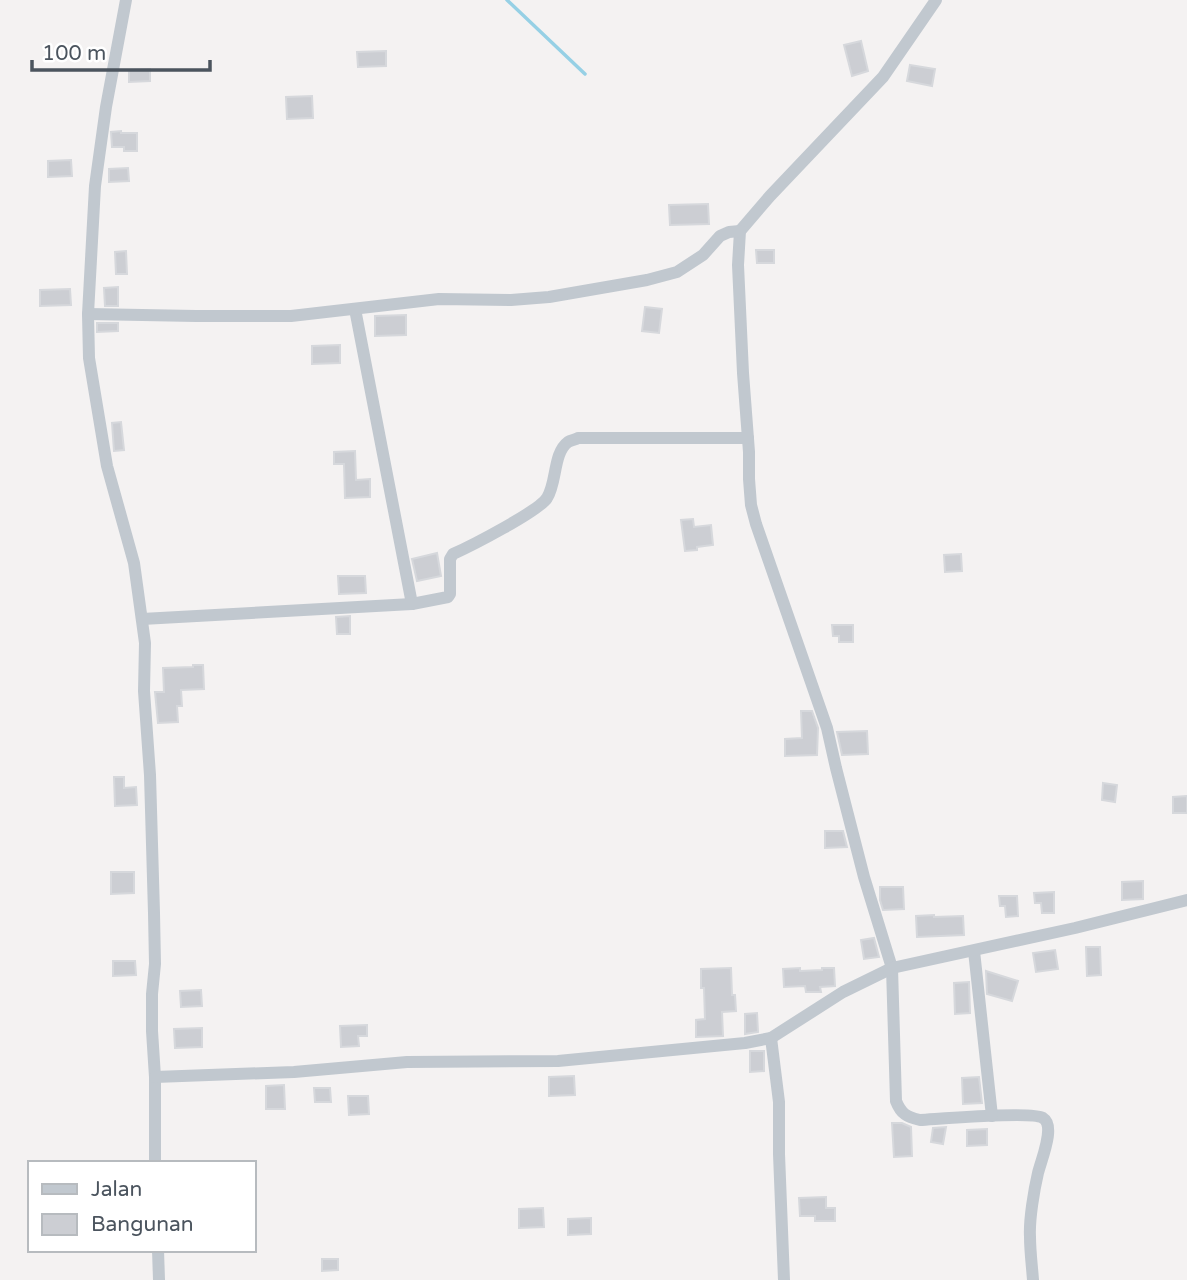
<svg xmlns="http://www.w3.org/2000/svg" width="1187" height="1280" font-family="'Varela Round',sans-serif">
<rect width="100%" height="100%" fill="#f4f2f2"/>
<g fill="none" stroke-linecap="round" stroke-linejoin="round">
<!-- stream -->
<path stroke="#96d0e5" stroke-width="3.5" d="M507,0L585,74"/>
</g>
<!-- building -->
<g fill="#ccced3" stroke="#d6d8dc" stroke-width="2">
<path d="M861,41L868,71L852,76L844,45Z"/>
<path d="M386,51V66L358,67L357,52Z"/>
<path d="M910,65L935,69L932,86L907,81Z"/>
<path d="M150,69V81L129,82V70Z"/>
<path d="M312,96L313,118L287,119L286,97Z"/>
<path d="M121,131V133H137V151H124V147H112L111,132Z"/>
<path d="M71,160L72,176L48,177V161Z"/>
<path d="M128,168L129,181L109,182V169Z"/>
<path d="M708,204L709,224L670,225L669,205Z"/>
<path d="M756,250H774V263H757Z"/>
<path d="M126,251L127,274H116L115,252Z"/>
<path d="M118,287V306H105L104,288Z"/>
<path d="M70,289L71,305L40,306V290Z"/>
<path d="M645,307L662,309L659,333L642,331Z"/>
<path d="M406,315V335L375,336V316Z"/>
<path d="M97,323H118V331L97,332Z"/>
<path d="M340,345V363L312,364V346Z"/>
<path d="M121,422L124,450L114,451L112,423Z"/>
<path d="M355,451L356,480L370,479V497L345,498L344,464H334V452Z"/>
<path d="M693,519L694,527L711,525L713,545L697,547V550L685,551L681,520Z"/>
<path d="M437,553L441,576L417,581L412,559Z"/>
<path d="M961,554L962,571L945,572L944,555Z"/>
<path d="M338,576H365L366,593L339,594Z"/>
<path d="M350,616V634H337L336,617Z"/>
<path d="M832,625H853V642H839V636H833Z"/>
<path d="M193,665H203L204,689L181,690L182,706H177L178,722L158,723L155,692H164L163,668L193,667Z"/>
<path d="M801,711H812L818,728L817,755L785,756V739L802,738Z"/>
<path d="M867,731L868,754L842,755L837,732Z"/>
<path d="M114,777H124V788L136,787L137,805L115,806Z"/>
<path d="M1103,783L1117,785L1115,802L1102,800Z"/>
<path d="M1187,796V813H1173V797Z"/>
<path d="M825,831H843L847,847L825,848Z"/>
<path d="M111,872H134V893L111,894Z"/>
<path d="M1143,881V899L1122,900V882Z"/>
<path d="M880,887H903L904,909L883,910L880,900Z"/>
<path d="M1054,892V913H1042L1041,903H1035L1034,893Z"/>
<path d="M999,896H1017L1018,916L1006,917L1005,906H1000Z"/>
<path d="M934,915V917L963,916L964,935L917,937L916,916Z"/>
<path d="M874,938L879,957L864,959L861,940Z"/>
<path d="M1086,947H1100L1101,975L1087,976Z"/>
<path d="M1055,950L1058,969L1036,972L1033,953Z"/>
<path d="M113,961H135L136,975L113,976Z"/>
<path d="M731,968L732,995H735L736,1011L722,1012L723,1036L696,1037V1020L705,1019L704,988H701V969Z"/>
<path d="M800,968V971L822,970V968H834L835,986L820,987L821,992H806L805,986L784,987L783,969Z"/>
<path d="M986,971L1018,981L1012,1001L987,994Z"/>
<path d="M969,982L970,1013L955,1014L954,983Z"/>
<path d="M201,990L202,1006L181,1007L180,991Z"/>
<path d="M757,1013L758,1032L745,1034V1014Z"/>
<path d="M367,1025V1036H358L359,1046L341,1047L340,1026Z"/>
<path d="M202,1028V1047L175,1048L174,1029Z"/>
<path d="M750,1051H764V1071L750,1072Z"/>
<path d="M574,1076L575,1095L549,1096V1077Z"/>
<path d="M979,1077L982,1103L963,1104L962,1078Z"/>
<path d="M284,1085L285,1109H266V1086Z"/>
<path d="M314,1088H330L331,1102H315Z"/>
<path d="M348,1096H368L369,1114L349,1115Z"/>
<path d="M892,1123H902L911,1127L912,1156L894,1157Z"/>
<path d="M946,1127L943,1144L931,1142L933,1128Z"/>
<path d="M987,1129V1145L967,1146V1130Z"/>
<path d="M826,1197V1208H835V1221H815V1216H800L799,1198Z"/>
<path d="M543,1208L544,1227L519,1228V1209Z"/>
<path d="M591,1218V1234L568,1235V1219Z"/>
<path d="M322,1259H338V1270L322,1271Z"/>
</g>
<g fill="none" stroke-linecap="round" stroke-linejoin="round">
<!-- minor -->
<g stroke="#c1c8cf" stroke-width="12">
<path d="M126,0L106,107L95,186L88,314L89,358L107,466L134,563L145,643L144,691L150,775L154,913L155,964L152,994V1031L155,1077V1163"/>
<path d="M936,0L883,77L770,196L740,231L738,265L743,373L749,452V479L751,505L756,524L827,728L836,768L864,877L892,968L896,1101C901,1114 907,1117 920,1120C939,1119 1031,1111 1043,1118C1056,1126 1041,1160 1038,1173C1034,1190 1029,1220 1030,1237C1030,1251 1032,1266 1033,1280"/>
<path d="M355,309L412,604"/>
<path d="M88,314L196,316H291L439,299L511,300L549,297L647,280L677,272L703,255L720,236L729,232L740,231"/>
<path d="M142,619L412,604L448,597L450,594V559L453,554C471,546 539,511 547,498C557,483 553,453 568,442C571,440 575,440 578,438H748"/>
<path d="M974,951L992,1116"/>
<path d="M771,1038L779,1102V1154L784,1280"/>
<path d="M155,1077L294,1072L407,1062L558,1061L745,1043L771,1038L843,992L892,968L1075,928L1187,900"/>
<path d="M158,1250L159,1280"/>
</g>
</g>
<!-- legend -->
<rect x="28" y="1161" width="228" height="91" fill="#ffffff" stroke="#b7bbbf" stroke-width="2"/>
<rect x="42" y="1184" width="35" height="10" fill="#c1c8cf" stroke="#b7bbbf" stroke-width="2"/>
<text x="91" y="1196" font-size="21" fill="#4b545e">Jalan</text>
<rect x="42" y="1214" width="35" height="21" fill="#ccced3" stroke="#b7bbbf" stroke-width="2"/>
<text x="91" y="1231" font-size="21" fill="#4b545e">Bangunan</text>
<!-- scale -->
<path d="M32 60v10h178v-10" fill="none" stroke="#4b545e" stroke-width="3.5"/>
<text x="42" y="60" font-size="21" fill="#4b545e" stroke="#ffffff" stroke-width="5" paint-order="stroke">100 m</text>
</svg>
